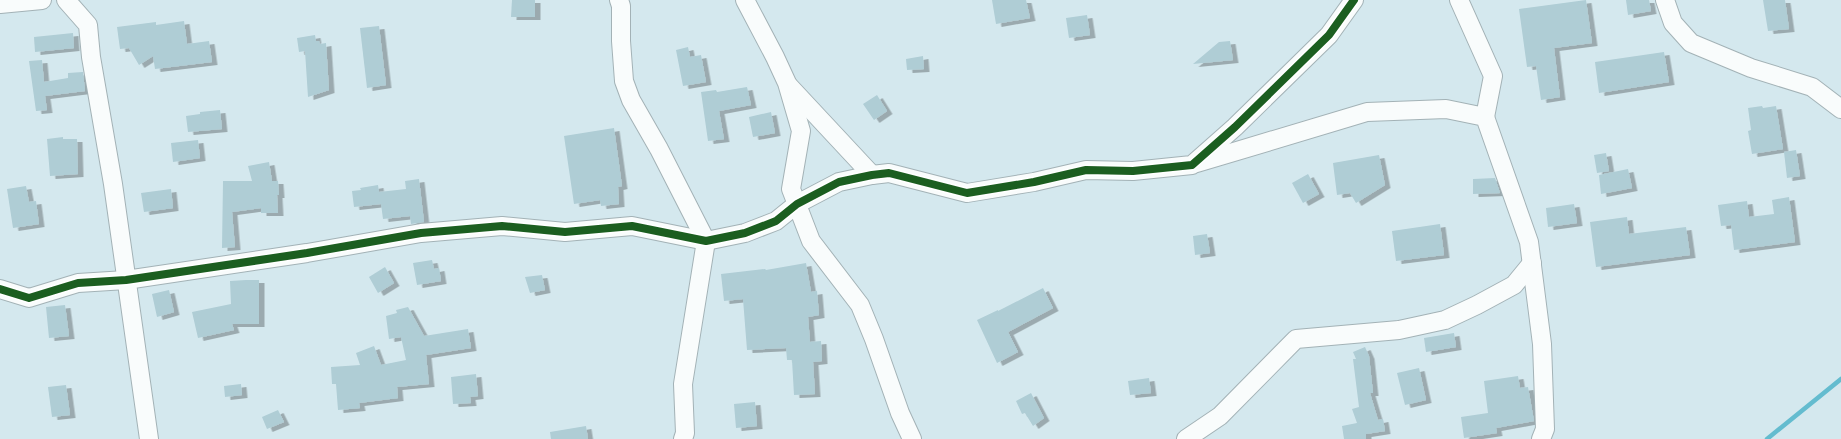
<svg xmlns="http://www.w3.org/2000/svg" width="1841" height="439" font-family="Helvetica,sans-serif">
<defs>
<filter id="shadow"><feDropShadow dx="5.5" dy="3" stdDeviation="0" flood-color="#0004"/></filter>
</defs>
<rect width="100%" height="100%" fill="#d4e8ee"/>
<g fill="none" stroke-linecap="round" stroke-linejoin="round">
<!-- stream -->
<path stroke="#64bccf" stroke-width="4.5" d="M1767,439L1841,379"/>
</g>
<!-- building -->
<g fill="#afcdd5" filter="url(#shadow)">
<path d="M512,0H535V17H511Z"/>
<path d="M992,0H1026L1030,18L996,24Z"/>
<path d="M1586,0L1592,43L1554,48L1560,97L1541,100L1536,66L1527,67L1519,9Z"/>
<path d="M1626,0H1649L1651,11L1628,15Z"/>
<path d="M1763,0H1785L1789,29L1768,31Z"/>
<path d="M1087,15L1090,35L1069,38L1066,18Z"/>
<path d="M184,21L187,44L209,41L212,62L155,69L153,56L139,65L129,48L120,49L117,27L156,22V25Z"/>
<path d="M379,26L386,85L367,88L360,28Z"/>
<path d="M73,33L74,48L35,52L34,37Z"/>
<path d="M315,35L316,41H319L320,44L326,43L329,90L308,97L305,51L299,52L297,38Z"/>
<path d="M1230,41L1233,60L1193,64L1219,42Z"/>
<path d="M688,47L690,57L701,55L706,82L683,86L676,50Z"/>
<path d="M1664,52L1669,82L1599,93L1595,62Z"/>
<path d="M923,56L924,69L907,70L906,59Z"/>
<path d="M42,60L44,82L68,78V73L83,72L85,91L45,96L47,110L36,111L29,61Z"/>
<path d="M747,87L751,105L719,111L724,139L708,141L701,92L716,90L717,92Z"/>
<path d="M877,95L887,111L874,120L863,104Z"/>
<path d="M1762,106L1763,108L1776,106L1783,149L1752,154L1748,131L1751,130L1748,108Z"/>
<path d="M220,110L222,129L188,132L186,116L200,114V112Z"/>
<path d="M771,112L775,133L753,137L749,117Z"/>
<path d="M614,128L622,186L618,187L619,204L601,206L600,200L574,204L564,136Z"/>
<path d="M63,137V139H77L78,174L50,176L47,139Z"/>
<path d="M198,140L200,158L173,162L171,143Z"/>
<path d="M1796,150L1800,176L1787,178L1784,152Z"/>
<path d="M1606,153L1609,171L1597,173L1594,155Z"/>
<path d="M1379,155L1385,185L1356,203L1350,193L1337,195L1333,163Z"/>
<path d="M269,162L272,181H278L279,195H277L278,213H261V208L232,212L235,247L222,248L223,181H252L248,166Z"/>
<path d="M1628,169L1632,188L1601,194L1599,175Z"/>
<path d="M1308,174L1319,194L1303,203L1292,183Z"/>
<path d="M1495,178L1500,193L1473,194V179Z"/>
<path d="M419,179L424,222L411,224L410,216L383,219L381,204L354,207L352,191L361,190L360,188L378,185L379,192L406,189L405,181Z"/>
<path d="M26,186L29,202L36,201L39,224L13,228L7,189Z"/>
<path d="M171,189L173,208L144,212L141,193Z"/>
<path d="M1789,197L1795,242L1734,250L1731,225L1721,226L1718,205L1747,201L1749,217L1774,214L1772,200Z"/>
<path d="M1574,204L1577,223L1548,227L1546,208Z"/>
<path d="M1627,217L1629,234L1686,227L1690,255L1596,267L1590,222Z"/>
<path d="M1440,224L1444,255L1396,261L1392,231Z"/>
<path d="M1207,234L1210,253L1195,255L1193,236Z"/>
<path d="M432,260L434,269L439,268L441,281L417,285L413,263Z"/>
<path d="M806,263L811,292L817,291L819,315L808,317L810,342L821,341L822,361L813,362L815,394L794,395L792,360H787L786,348L747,350L743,299L724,301L721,274L765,269L766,270Z"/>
<path d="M385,267L394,283L378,293L369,277Z"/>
<path d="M542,275L545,290L530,293L525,277Z"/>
<path d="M246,280H259V324H232L234,330L198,338L192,312L231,304L230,281Z"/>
<path d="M1043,288L1053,308L1008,332L1018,352L997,363L977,320L998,310V311Z"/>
<path d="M169,290L174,312L157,317L152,294Z"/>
<path d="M65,305L69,336L49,338L46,307Z"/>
<path d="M408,307L424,336L468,329L471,348L426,355L429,384L397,387L398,398L359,403L360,408L338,410L336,384H332L331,367L360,365L356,353L374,346L381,365L406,360L401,337L389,339L386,316L397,313L396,310Z"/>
<path d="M1454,333L1456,347L1426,352L1424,338Z"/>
<path d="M1365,347L1369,356L1373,393H1370L1378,420L1383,419L1385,431L1366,434V439H1344L1342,426L1357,423L1352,409L1359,407L1353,359H1356L1353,352Z"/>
<path d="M1419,368L1426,400L1405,405L1397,373Z"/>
<path d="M476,374L478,396L470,397L471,403L453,404L451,377Z"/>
<path d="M1518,376L1520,388L1528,387L1534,421L1496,428L1497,433L1464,438L1461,417L1488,413L1484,381Z"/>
<path d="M1149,378L1151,393L1130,395L1128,381Z"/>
<path d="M241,384L242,395L225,397L224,386Z"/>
<path d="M66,385L70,415L52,417L48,387Z"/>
<path d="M1031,393L1044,418L1033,426L1025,413L1022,414L1016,401Z"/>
<path d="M755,402L757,426L736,428L734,404Z"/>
<path d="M278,410L284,422L267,429L262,417Z"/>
<path d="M586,426L588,439H551L550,432Z"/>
</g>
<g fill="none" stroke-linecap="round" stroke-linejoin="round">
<!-- street casing -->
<g stroke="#a3b2b6" stroke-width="20">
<g id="street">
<path d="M66,0L88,25L91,57L113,184L149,439"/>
<path d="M619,0L621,6V41L624,81L631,100L659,149L706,241L683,384L685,433L683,439"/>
<path d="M745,0L775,57L787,83L801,131L791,189L811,241L860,305L874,339L900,413L912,439"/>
<path d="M1459,0L1493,76L1485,117"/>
<path d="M1665,0L1673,23L1691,43L1751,68L1812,87L1841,109"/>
<path d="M0,4L42,0"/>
<path d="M789,86L872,175"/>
<path d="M1197,163L1367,112L1446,109L1485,117L1529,242L1542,344L1545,429L1541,439"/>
<path d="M0,289L29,298L78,283L126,280L307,253L421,233L502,226L565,232L632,226L706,241L745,233L776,221L797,204L839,182L872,175L889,173L967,193L1034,182L1086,170L1133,171L1192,165L1235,127L1329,35L1354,0"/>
<path d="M1186,439L1220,416L1296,339L1399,330L1445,320L1477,305L1514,285L1532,263"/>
</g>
</g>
<!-- street -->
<use href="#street" stroke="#f9fcfc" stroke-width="18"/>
<!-- cycleway casing -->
<g stroke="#fff" stroke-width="11">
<path id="cycleway" d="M0,289L29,298L78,283L126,280L307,253L421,233L502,226L565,232L632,226L706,241L745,233L776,221L797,204L839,182L872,175L889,173L967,193L1034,182L1086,170L1133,171L1192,165L1235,127L1329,35L1354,0"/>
</g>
<!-- cycleway -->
<use href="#cycleway" stroke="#1b5e20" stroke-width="8"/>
</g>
</svg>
